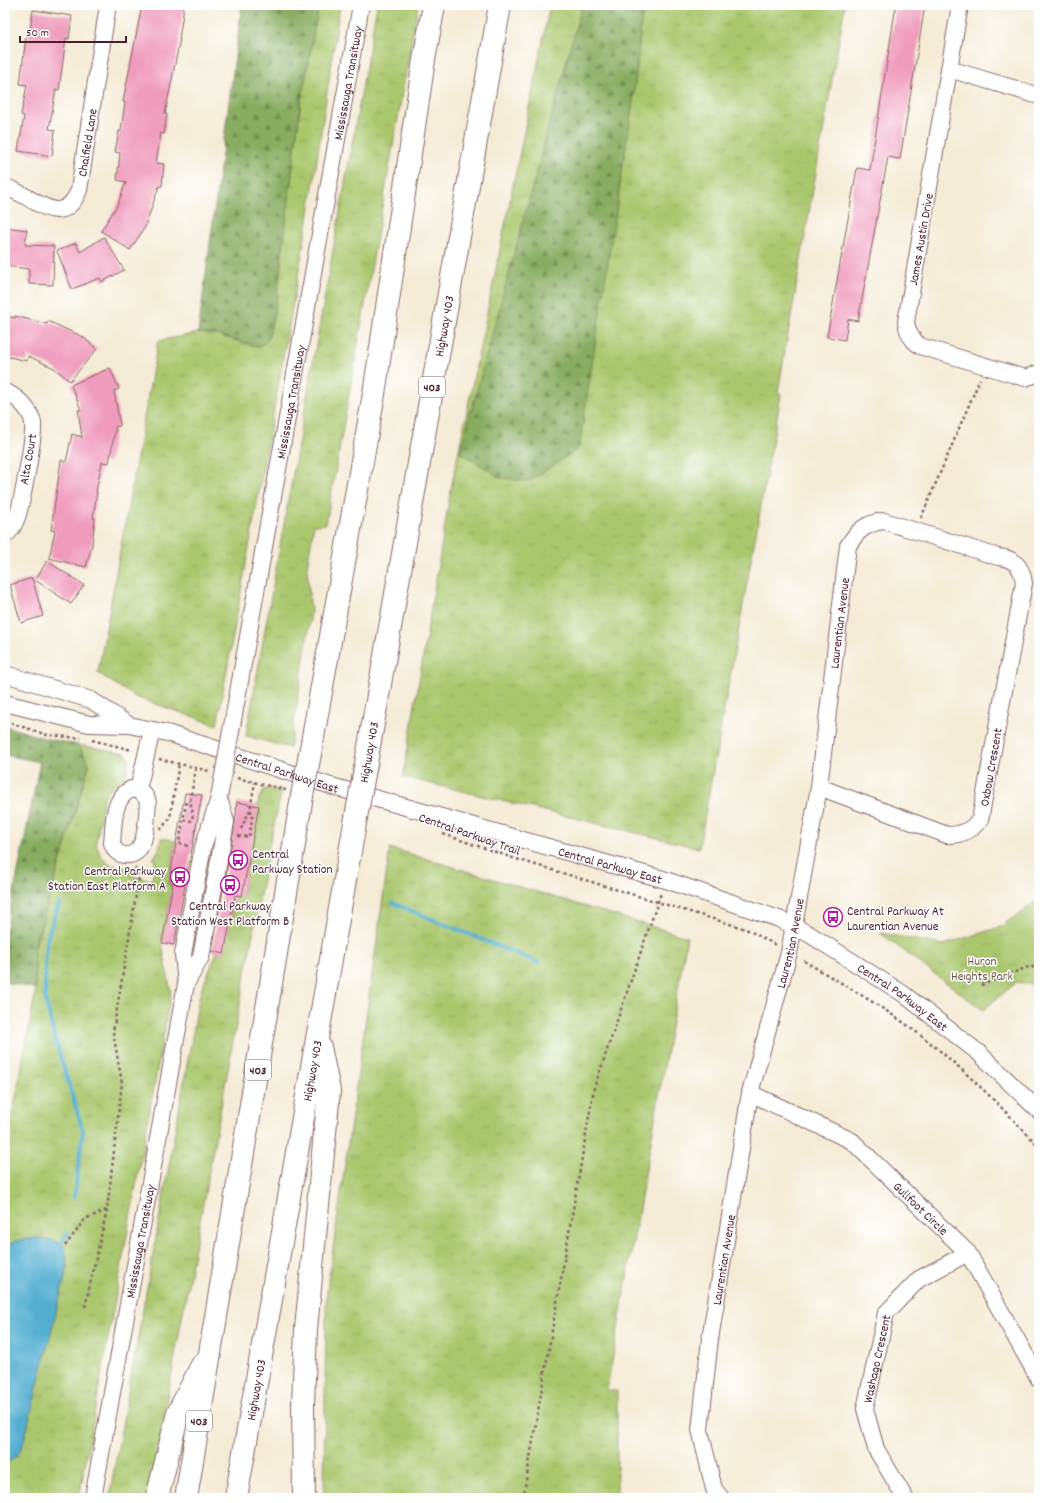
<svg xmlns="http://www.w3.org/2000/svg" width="1044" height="1503" font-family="Dekko,sans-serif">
<defs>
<pattern id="grass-tufts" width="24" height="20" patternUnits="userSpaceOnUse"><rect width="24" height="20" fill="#abc76e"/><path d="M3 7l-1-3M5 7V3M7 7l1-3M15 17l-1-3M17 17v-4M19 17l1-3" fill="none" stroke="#95aa5f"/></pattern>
<pattern id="forest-firs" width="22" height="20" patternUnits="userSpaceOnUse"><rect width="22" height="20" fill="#88ac61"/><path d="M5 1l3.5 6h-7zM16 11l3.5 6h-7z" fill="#718b50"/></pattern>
</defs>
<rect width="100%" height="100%" fill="#fff"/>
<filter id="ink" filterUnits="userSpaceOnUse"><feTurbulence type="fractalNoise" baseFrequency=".025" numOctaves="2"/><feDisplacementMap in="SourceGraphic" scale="8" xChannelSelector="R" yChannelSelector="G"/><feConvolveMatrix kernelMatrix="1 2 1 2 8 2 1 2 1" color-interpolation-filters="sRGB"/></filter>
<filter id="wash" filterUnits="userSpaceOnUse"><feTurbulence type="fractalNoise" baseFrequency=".012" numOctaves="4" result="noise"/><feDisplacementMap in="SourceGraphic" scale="16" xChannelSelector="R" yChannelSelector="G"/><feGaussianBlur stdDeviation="0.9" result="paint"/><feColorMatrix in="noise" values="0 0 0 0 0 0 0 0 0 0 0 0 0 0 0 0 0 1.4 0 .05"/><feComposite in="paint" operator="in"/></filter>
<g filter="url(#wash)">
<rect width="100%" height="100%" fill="#f4ebd6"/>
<!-- grass -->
<g fill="url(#grass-tufts)" stroke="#7a734c">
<path d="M319,5H340L308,220L217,725L135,697L98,673L158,341L198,333L218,335L258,347L268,340L276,303L301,100Z"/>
<path d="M377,5H418L326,524L314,525L307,567L311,614L290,748L246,736Z"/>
<path d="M550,5H845L778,392L781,395L699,848L403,777L450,494Z"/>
<path d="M79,745L125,753L129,759L127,772L123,780L112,786L104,797L96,843L101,857L110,865L132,869V876L152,880L155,862L153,859L159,849L161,838L176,841L169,882L173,883L162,943L171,994L79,1498H5V1463L13,1459L67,1269L65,1246C43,1235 28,1237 5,1246V1156L36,989L34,950L89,765Z"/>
<path d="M269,788L282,790L269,847L158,1448L146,1498H109L200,993L217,952L224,953L235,895L242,896L259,798L264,790Z"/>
<path d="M390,848L687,937L607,1390L617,1391V1498H324L326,1298Z"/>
<path d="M1039,900V986L1017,982L983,1010L880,933L943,945L1000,927Z"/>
</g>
<!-- forest -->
<g fill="url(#forest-firs)" stroke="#696646">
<path d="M242,5H319L301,100L276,304L268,340L258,347L218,335L198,333Z"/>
<path d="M582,5H643L634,95L579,448L530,481L501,478L460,452Z"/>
<path d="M5,726L47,739L79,745L89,765L34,950L36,989L5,982V936L40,762L5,755Z"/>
</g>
<!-- water -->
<path fill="#52aed0" stroke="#4e667e" d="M39,1238L52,1240L65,1246L67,1269L22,1448L13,1459L5,1463V1246L22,1239Z"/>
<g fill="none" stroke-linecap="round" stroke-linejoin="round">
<!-- stream -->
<g stroke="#52aed0" stroke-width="4">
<path d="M393,903L539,963"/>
<path d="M59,904L48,935L45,965V998L55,1039L83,1131L74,1198"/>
<path d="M58,1246L68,1234"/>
</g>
</g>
<g id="blocks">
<!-- building -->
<g fill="#ef9cbc">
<path d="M142,5H183V13L179,39H180L165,114H167L164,134L161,133L156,163L164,164L162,186H159L145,227L130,250L101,231L118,204L126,182L117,180L120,153L115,152L119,131H121L125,102H123Z"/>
<path d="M896,5H925L900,159L888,157L858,321L848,319L845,340L827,337L857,168L870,170Z"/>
<path d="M33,10L72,16L69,39L66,38L59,90L56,89L49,129L55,130L52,156L18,151L24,116L21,115L27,85L20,84L26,37H29Z"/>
<path d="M5,227L27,230L25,245L54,246L53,285L29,284V269L5,266Z"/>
<path d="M104,237L124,270L102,282L100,278L72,289L57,251L76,243L80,252Z"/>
<path d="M5,316L15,318V316L47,324L48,321L83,337L97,349L70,381L54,368L28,356L27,361L5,356Z"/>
<path d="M110,368L119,389L114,391L120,426H116L109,463L102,462L96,492H97L93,518H95L92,545L86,567L49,558L55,531L51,530L61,460L66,462L72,434L82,437L78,410H81L71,385Z"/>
<path d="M47,561L84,585L71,604L35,580Z"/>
<path d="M32,578L43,616L21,623L10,585Z"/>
<path d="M185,793L202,795L174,945L162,943L173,883H169Z"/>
<path d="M237,802L259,806L242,896L235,895L224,954L212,951L235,824Z"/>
</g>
</g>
</g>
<g filter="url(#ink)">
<use href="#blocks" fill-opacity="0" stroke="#866667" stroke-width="1"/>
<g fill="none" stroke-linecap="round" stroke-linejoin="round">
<!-- minor casing -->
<g stroke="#866667" stroke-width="18">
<g id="minor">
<path d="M960,5L906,322C908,333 911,339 920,346L1025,378L1039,373"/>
<path d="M949,69L1039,96"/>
<path id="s1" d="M5,187C32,194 62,233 79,190L108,5"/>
<path d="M5,392C17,396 31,410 33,423C35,434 21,509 16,520C14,525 10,532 5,535"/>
<path d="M5,674L91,700L129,725"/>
<path id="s2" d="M237,698L361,5"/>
<path id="s3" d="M5,703L89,724L129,725L167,733L331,786L666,880L779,919L809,934L902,993L979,1053L1039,1111"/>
<path d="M131,789C140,790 146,794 148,803C146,819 148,857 125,855C117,854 114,850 112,843C114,823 112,799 131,789Z"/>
<path d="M138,790L152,730"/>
<path d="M186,984L201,957L221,850L226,822L219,798"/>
<path id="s4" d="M750,1093L852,1141L968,1253L1039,1379"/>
<path id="s5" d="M93,1498L186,984L183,954L203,847L219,798"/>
<path id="s6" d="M721,1498L714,1489L700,1430L710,1339L750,1093L789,953L819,787L848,546C857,531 866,523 884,521L998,557C1015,558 1022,567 1024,583L980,820C970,831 962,835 947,835L819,787"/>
<path id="s7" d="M905,1498L876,1449L865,1409L886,1313L919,1279L968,1253"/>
</g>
</g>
<!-- highway casing -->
<g stroke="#866667" stroke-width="24">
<g id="highway">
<path d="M310,754L374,394L424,60L434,5"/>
<path id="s8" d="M365,769L500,5"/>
<path d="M157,1498L178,1413L202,1365"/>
<path d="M186,1498L302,796"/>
<path id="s9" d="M236,1498L357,812"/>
<path d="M304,1498L303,1404L306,1329L329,1091L320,1047"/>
</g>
</g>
<!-- path -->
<g stroke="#866667" stroke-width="2.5" stroke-dasharray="3 3" stroke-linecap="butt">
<path d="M921,518L980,379"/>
<path d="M5,721L47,735L81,738"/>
<path d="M92,740L132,750V751"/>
<path d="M159,759L209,771"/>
<path d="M237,778L286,790"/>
<path d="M183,820L192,821L193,814L190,801L196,767"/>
<path d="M241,829L250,810L255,782"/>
<path d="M160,830L170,818L179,763"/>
<path d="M443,834L513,858L746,929L776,945"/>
<path d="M238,836L249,837L253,814L250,810"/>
<path d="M188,846L179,843L186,803L190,801"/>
<path d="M804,961C848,987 896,1014 934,1046C972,1077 1006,1111 1039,1147"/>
<path d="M981,985L1031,966L1039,971"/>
<path d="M65,1246L85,1219L107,1210"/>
<path d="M85,1307L107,1210L122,1083L113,1032L139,878L135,868"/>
<path d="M523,1498L594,1088L661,893"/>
</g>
<!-- minor -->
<use href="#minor" stroke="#fff" stroke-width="16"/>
<!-- highway -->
<use href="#highway" stroke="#fff" stroke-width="22"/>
<!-- minor-bridge casing -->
<g stroke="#866667" stroke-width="18" stroke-linecap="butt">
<path id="minor-bridge" d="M219,798L237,698"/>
</g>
<!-- highway-bridge casing -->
<g stroke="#866667" stroke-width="24" stroke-linecap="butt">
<g id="highway-bridge">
<path d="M302,796L310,754"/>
<path d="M357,812L365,769"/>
</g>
</g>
<!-- minor-bridge -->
<use href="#minor-bridge" stroke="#fff" stroke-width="16"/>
<!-- highway-bridge -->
<use href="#highway-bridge" stroke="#fff" stroke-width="22"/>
</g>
</g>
<!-- icons -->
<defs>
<g id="bus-ring" transform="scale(1)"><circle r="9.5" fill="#fff" stroke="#b5179e" stroke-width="1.5"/><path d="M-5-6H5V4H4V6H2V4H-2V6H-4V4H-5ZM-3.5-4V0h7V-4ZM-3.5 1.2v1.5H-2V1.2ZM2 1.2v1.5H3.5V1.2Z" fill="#b5179e"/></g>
</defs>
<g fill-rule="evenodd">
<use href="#bus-ring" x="238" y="860"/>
<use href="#bus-ring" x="180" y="877"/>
<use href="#bus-ring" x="230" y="885"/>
<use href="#bus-ring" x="833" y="917"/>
</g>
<g text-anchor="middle" stroke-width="3" stroke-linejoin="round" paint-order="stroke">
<!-- shield labels -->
<g fill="#fff" stroke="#80626b" stroke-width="1">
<rect x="419" y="377" width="26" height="20" rx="3"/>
<rect x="245" y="1060" width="26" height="20" rx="3"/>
<rect x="186" y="1411" width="26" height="20" rx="3"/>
</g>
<g font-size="12" font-weight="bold" fill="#4a1f2b">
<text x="432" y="391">403</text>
<text x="258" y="1074">403</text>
<text x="199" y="1425">403</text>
</g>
<!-- street labels -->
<g font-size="13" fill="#4a1f2b" stroke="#fff">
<text dy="5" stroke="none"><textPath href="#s2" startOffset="625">Mississauga Transitway</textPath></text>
<text dy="5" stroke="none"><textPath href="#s1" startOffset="137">Chalfield Lane</textPath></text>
<text transform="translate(920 239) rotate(-80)" y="5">James Austin Drive</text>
<text dy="5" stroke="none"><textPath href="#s8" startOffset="450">Highway 403</textPath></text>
<text dy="5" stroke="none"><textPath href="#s2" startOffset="301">Mississauga Transitway</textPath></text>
<text transform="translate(27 459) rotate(-80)" y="5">Alta Court</text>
<text dy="5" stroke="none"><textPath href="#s6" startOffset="892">Laurentian Avenue</textPath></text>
<text transform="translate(368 752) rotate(-80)" y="5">Highway 403</text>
<text transform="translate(990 767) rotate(-80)" y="5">Oxbow Crescent</text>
<text dy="5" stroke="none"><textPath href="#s3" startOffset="292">Central Parkway East</textPath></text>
<text transform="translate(470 833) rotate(19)" y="5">Central Parkway Trail</text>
<text dy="5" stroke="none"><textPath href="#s3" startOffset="628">Central Parkway East</textPath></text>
<text dy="5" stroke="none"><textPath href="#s6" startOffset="568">Laurentian Avenue</textPath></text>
<text dy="5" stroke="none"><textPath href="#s3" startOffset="952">Central Parkway East</textPath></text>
<text dy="5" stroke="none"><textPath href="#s9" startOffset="434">Highway 403</textPath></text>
<text dy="5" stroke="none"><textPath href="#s4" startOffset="209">Gullfoot Circle</textPath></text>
<text dy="5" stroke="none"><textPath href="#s5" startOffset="261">Mississauga Transitway</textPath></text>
<text dy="5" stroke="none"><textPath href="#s6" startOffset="244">Laurentian Avenue</textPath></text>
<text dy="5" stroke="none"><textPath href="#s7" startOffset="150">Washago Crescent</textPath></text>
<text dy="5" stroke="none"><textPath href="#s9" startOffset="110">Highway 403</textPath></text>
</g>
<!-- poi labels -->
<g font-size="13" fill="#4a1f2b" stroke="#fff" text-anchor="start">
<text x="252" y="858">Central<tspan x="252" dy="15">Parkway Station</tspan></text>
<text x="166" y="875" text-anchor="end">Central Parkway<tspan x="166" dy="15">Station East Platform A</tspan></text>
<text x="230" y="910" text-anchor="middle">Central Parkway<tspan x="230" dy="15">Station West Platform B</tspan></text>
<text x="847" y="915">Central Parkway At<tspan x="847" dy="15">Laurentian Avenue</tspan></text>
</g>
<!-- park labels -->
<g font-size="13" fill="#6c5a42" stroke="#fff">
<text x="982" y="965">Huron<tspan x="982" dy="15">Heights Park</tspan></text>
</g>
</g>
<!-- margin -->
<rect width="1044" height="1503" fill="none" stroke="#fff" stroke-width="20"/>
<!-- scale -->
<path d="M20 36v6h106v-6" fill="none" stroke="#4a1f2b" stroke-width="2"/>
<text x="26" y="36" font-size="12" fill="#4a1f2b" stroke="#ffffff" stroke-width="3" paint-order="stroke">50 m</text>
</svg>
